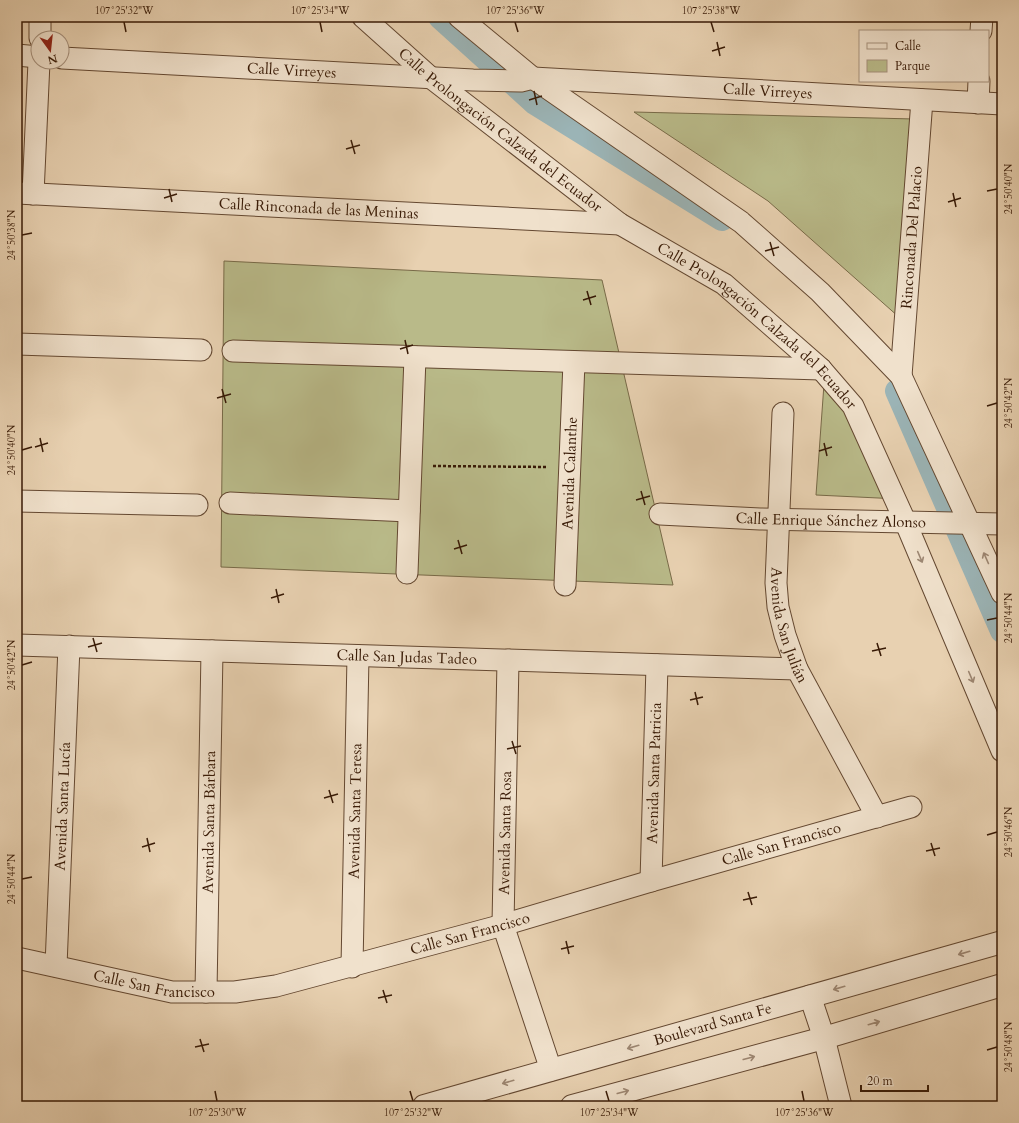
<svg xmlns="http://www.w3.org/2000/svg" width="1019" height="1123" font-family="Cardo,serif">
<rect width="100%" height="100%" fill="#e8d1b1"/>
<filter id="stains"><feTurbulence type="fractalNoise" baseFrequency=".005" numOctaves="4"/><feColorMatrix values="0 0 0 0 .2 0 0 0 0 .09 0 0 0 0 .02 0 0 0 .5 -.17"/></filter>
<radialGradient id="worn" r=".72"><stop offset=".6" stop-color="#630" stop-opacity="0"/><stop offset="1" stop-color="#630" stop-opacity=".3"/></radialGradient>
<!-- green -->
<g fill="#b9ba89" stroke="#786a48">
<path d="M634,112L914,119L900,318L768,201Z"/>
<path d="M224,261L602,280L673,585L221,567Z"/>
<path d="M824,384L844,386L899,499L816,495Z"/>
</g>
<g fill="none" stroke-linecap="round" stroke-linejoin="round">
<!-- canal -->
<g stroke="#9bb4b6" stroke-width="24">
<path d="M440,17L535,103L722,219"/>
<path d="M897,391L1002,631"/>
</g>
<!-- minor casing -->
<g stroke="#644831" stroke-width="23">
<g id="minor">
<path id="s1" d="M363,17L430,77L620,224L724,284L821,369L853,406L905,521L1002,751"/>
<path d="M459,17L533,78L741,222L820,292L901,376L1002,593"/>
<path d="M981,31L982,17"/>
<path d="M40,38V17"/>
<path d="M17,55L38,57"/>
<path id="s2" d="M62,58L473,80L521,81L533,78L1002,104"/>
<path d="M978,103L979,81"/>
<path id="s3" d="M17,193L620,224"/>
<path d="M33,194L39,62"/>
<path d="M17,344L201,350"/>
<path d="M233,351L821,369"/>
<path id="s4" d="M901,376L922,100"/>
<path id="s5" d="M783,413L776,583L778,607L785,635L797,669L877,817"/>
<path d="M17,501L197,505"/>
<path d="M230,503L409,511"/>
<path id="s6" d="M660,514L760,519L1002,524"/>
<path d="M407,573L415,357"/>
<path id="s7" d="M565,585L574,362"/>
<path id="s8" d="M17,645L797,669"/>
<path d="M508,660L503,925L551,1070"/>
<path id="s9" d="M651,881L657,665"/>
<path id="s10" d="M17,958L172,992H235L276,986L503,925L651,881L911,807"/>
<path id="s11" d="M56,966L69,646"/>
<path id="s12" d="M352,967L358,656"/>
<path id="s13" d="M206,992L212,651"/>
<path d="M810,996L824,1038L841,1106"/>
</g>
</g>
<!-- tertiary casing -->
<g stroke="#644831" stroke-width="24">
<g id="tertiary">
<path id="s14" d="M424,1106L1002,942"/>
<path d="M572,1106L824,1038L1002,985"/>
</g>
</g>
<!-- path -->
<path stroke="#381a06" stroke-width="2.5" stroke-dasharray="3 2" stroke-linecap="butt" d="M433,466L548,467"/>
<!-- minor -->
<use href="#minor" stroke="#f0e1cc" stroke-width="21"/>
<!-- tertiary -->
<use href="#tertiary" stroke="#f0e1cc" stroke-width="22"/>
</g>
<!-- one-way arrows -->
<defs><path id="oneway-shaft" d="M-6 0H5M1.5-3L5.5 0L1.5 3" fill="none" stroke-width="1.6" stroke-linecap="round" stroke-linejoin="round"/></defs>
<g stroke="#9d8773">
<use href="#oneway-shaft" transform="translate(920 557) rotate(67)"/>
<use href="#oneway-shaft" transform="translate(986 558) rotate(-114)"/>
<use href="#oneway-shaft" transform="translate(971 677) rotate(67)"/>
<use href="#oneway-shaft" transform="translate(964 953) rotate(164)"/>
<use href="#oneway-shaft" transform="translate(839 988) rotate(164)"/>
<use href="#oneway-shaft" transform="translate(874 1023) rotate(-16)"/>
<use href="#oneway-shaft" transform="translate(633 1047) rotate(164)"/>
<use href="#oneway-shaft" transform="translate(749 1058) rotate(-15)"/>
<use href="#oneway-shaft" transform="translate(508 1082) rotate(164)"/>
<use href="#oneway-shaft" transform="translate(623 1092) rotate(-15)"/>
</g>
<!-- ticks -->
<path fill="none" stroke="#381a06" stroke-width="1.5" d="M124,22L126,32M320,22L322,32M515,22L518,32M711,22L714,32M717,42L720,56M712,51L725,47M534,91L537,105M529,100L542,96M351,140L355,154M346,149L360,145M169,189L172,202M987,191L997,189M953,193L956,207M164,198L177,194M948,202L961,198M22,235L32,233M770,242L774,256M765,251L779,247M587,291L591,305M583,300L596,296M405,340L408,354M400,349L413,345M222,389L226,403M217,398L231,394M987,406L997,403M40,438L43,452M824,443L827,456M35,447L48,443M22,450L32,447M819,451L832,447M641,491L645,505M636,500L650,496M458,540L462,554M454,549L467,545M276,589L279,603M271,598L284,594M987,620L997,618M93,638L97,652M877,643L881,656M88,647L102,643M872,651L886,648M22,665L32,662M695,692L698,705M690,700L703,697M512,741L516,754M507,749L521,746M329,790L333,803M324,798L338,794M987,835L997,832M147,838L150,852M931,843L935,856M142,847L155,843M926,851L940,848M22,879L32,877M748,892L752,905M743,900L757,897M566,941L569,954M561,949L574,946M383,990L387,1003M378,998L392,995M200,1039L204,1052M195,1047L209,1044M987,1050L997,1047M215,1091L217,1101M410,1091L413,1101M606,1091L609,1101M802,1091L804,1101"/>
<g text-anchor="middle" stroke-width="3" stroke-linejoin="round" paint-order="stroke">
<!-- street labels -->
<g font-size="15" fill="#381a06" stroke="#f0e1cc">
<text dy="5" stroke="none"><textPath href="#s2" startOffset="230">Calle Virreyes</textPath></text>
<text dy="5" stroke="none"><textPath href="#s2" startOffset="707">Calle Virreyes</textPath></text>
<text dy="5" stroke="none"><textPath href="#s1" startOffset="178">Calle Prolongación Calzada del Ecuador</textPath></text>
<text dy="5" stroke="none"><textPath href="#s3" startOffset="302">Calle Rinconada de las Meninas</textPath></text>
<text dy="5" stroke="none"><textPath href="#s4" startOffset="139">Rinconada Del Palacio</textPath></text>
<text dy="5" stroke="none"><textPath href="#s1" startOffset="502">Calle Prolongación Calzada del Ecuador</textPath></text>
<text dy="5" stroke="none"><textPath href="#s7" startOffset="112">Avenida Calanthe</textPath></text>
<text dy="5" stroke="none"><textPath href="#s6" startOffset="171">Calle Enrique Sánchez Alonso</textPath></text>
<text dy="5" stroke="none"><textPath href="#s5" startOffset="214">Avenida San Julián</textPath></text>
<text dy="5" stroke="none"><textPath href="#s8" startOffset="390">Calle San Judas Tadeo</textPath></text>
<text dy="5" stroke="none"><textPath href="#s9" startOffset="108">Avenida Santa Patricia</textPath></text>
<text dy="5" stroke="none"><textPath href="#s11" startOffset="160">Avenida Santa Lucía</textPath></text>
<text dy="5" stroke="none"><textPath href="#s12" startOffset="156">Avenida Santa Teresa</textPath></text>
<text dy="5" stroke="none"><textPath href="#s13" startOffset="170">Avenida Santa Bárbara</textPath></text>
<text transform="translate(505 833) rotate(-89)" y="5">Avenida Santa Rosa</text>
<text dy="5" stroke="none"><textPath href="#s10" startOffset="788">Calle San Francisco</textPath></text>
<text dy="5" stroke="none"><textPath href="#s10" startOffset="464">Calle San Francisco</textPath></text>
<text dy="5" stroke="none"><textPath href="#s10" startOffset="140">Calle San Francisco</textPath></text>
<text dy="5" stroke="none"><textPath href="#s14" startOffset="300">Boulevard Santa Fe</textPath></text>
</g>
</g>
<!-- margin -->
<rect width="1019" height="1123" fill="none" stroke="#e8d1b1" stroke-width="44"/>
<!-- legend -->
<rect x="859" y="30" width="130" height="52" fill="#f0e1cc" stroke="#a6917d"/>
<rect x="867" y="43" width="20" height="6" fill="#f0e1cc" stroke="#a6917d"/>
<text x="895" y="50" font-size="12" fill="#381a06">Calle</text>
<rect x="867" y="60" width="20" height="12" fill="#b9ba89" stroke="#a6917d"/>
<text x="895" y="70" font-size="12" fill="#381a06">Parque</text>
<!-- north arrow -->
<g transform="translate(50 50) rotate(165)"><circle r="19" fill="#f0e1cc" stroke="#a6917d"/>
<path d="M0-3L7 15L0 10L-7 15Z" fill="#8f2418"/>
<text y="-6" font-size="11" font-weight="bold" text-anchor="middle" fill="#381a06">N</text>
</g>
<!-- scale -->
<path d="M861 1085v6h67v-6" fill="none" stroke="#381a06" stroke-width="2"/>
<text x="867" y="1085" font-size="12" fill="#381a06" stroke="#f0e1cc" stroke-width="3" paint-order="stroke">20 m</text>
<rect x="22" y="22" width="975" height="1079" fill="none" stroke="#381a06" stroke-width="1.5"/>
<g font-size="10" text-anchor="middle" fill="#381a06">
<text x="124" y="14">107°25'32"W</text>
<text x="320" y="14">107°25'34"W</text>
<text x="515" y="14">107°25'36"W</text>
<text x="711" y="14">107°25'38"W</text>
<text transform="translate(1008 189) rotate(-90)" y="4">24°50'40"N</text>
<text transform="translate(11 235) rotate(-90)" y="4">24°50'38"N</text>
<text transform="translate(1008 403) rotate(-90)" y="4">24°50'42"N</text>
<text transform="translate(11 450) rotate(-90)" y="4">24°50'40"N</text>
<text transform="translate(1008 618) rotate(-90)" y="4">24°50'44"N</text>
<text transform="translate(11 665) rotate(-90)" y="4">24°50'42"N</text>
<text transform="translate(1008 832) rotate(-90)" y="4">24°50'46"N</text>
<text transform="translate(11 879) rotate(-90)" y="4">24°50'44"N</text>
<text transform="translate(1008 1047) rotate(-90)" y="4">24°50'48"N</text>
<text x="217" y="1116">107°25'30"W</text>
<text x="413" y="1116">107°25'32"W</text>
<text x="609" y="1116">107°25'34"W</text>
<text x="804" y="1116">107°25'36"W</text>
</g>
<rect width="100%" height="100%" filter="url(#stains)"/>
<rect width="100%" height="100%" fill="url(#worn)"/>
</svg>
